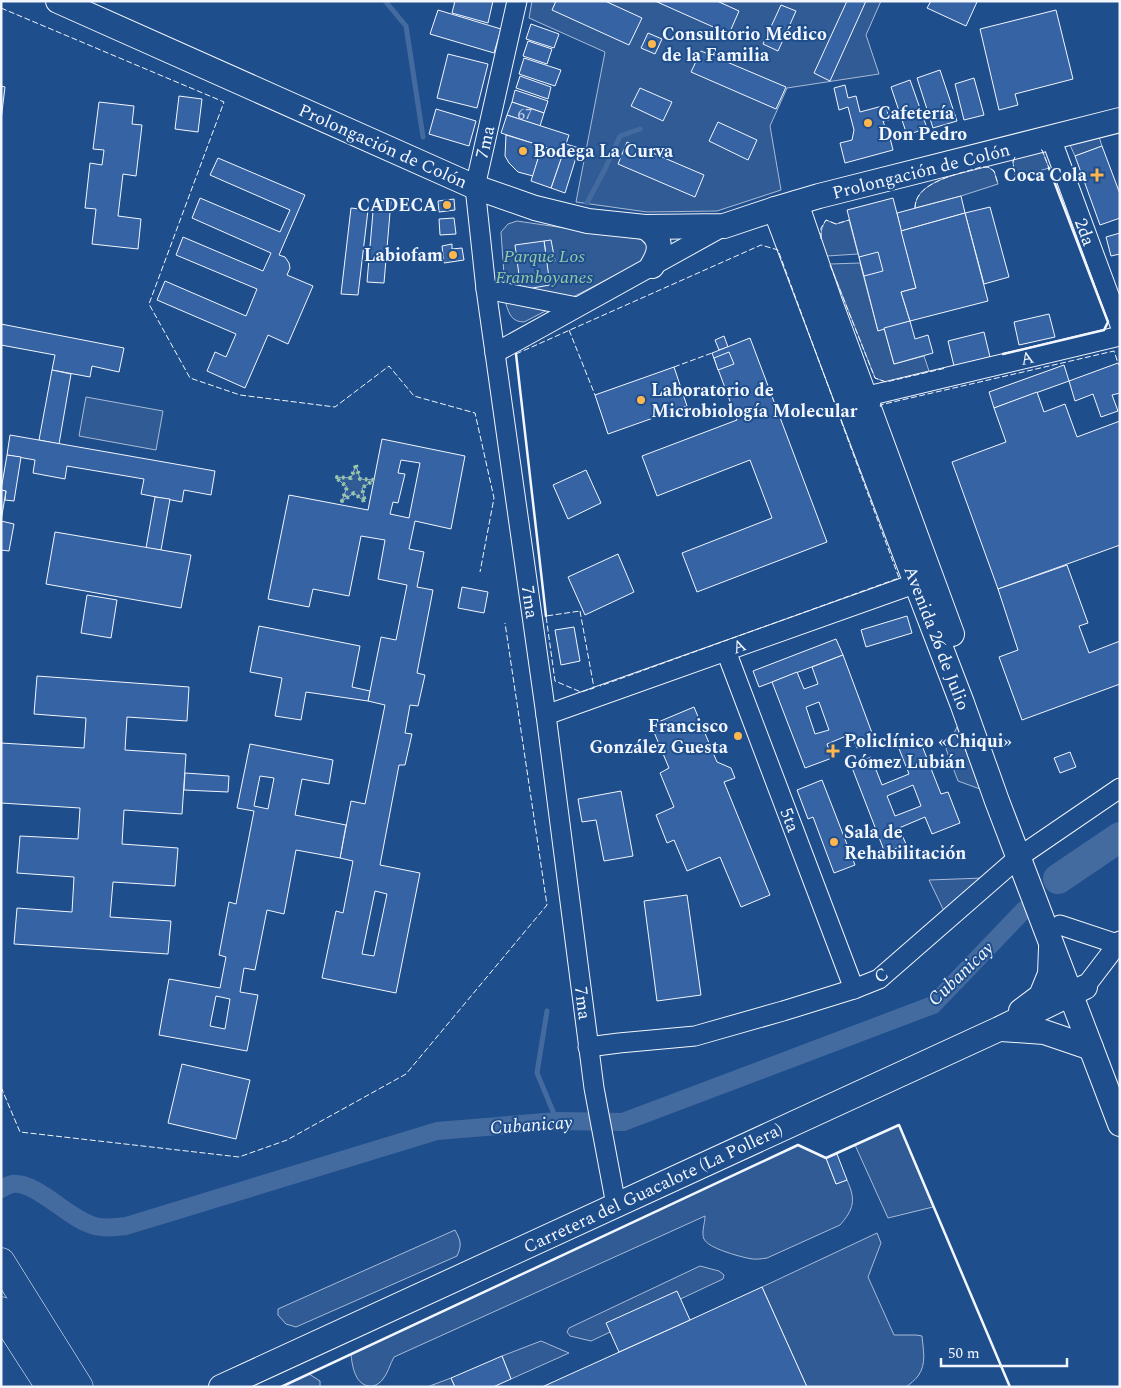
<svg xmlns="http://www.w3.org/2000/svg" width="1121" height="1388" font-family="Spectral,serif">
<rect width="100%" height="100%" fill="#1f4e8c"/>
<!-- green -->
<g fill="#305b95" stroke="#a8bbd7">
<path d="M532,1H881L866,35L879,74L787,88L770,126L781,190L717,211L647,212L576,202L605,52L529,18Z"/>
<path d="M1099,137L1102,146L1075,156L1070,145Z"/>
<path d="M1042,150L1049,168L1015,178L1013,162V158Z"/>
<path d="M981,167H988L994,171L998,184L961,196L915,208C915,181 960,174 981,167Z"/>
<path d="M826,220L836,224L849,220L858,254L827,256C822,241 817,235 826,220Z"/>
<path d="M517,221L646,240L649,258L524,322C512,322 509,314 506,304L501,232L508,224Z"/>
<path d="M860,263L878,331L884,328L894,364L924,356L929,371L886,382L875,378L830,264Z"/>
<path d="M86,397L163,411L156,450L79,436Z"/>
<path d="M356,465L360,479L374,480L362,488L365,502L354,493L342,501L347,487L335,477L351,478Z"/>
<path d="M957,727L980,789L958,781L946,749Z"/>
<path d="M983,878L944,911L929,880Z"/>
<path d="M899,1125L933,1207L888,1218L855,1145Z"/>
<path d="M798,1145L826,1158L836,1184L847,1180C856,1200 854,1209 840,1225L767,1258C761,1259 754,1260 747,1258C738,1256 708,1248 704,1239C701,1233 705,1223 705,1216L394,1357C390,1364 388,1373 383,1379C381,1382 377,1385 373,1386C355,1388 352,1365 351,1354Z"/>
<path d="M455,1230C461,1241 462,1245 457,1256L296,1327L286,1324L278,1315V1309Z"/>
<path d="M877,1233L881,1243L868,1277L894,1335H916L922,1336C923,1349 927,1364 918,1376C915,1380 910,1384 906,1387H807L762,1287Z"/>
<path d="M700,1266L719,1271L724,1275L723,1279L591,1341L570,1336L567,1332L569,1328Z"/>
<path d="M541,1341L569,1353L511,1379L502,1356Z"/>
<path d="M309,1374L320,1381V1387H281Z"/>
<path d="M451,1378L455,1387H427Z"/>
</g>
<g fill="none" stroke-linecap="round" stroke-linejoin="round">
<!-- stream -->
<g stroke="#446ba0" stroke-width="5">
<path d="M385,1L406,26L423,137"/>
<path d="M587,203L605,169L620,136L640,129"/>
<path d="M547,1011L537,1073L557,1121"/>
</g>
<!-- canal -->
<path stroke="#446ba0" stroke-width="18" d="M1,1189C4,1187 9,1185 12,1184C37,1181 69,1220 95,1226C105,1229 115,1227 126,1226L437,1131L557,1121L623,1122L933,1005L1024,910"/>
<!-- river -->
<path stroke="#446ba0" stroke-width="30" d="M1058,879L1120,837"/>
</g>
<!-- building -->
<g fill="#3563a3" stroke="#f2f6ff" fill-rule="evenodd">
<path d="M455,1H493L488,23L452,13Z"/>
<path d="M556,1H605L642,18L629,45L552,10Z"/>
<path d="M655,1H717L739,11L729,34Z"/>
<path d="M847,1H866L830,81L814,73Z"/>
<path d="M931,1H976L977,2L966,26L927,8Z"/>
<path d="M781,5L796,11L778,51L763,44Z"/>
<path d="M438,10L501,29L494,53L430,34Z"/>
<path d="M1056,10L1073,79L1015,94L1018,105L999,110L980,29Z"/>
<path d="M531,24L559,34L554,48L526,39Z"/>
<path d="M648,33L662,39L655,54L641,48Z"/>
<path d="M528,41L552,49L547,64L523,56Z"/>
<path d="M701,51L786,87L776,109L691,72Z"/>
<path d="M448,54L488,64L477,108L437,98Z"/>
<path d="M524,58L561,70L555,86L519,74Z"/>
<path d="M940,70L957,121L933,128L917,78Z"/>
<path d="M520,76L551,87L548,99L516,88Z"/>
<path d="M974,78L984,115L964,120L955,84Z"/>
<path d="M910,80L927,128L907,135L891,87Z"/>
<path d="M845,85L848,98L856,96L860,112L886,105L889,120L883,121L885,127L887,126L893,150L845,163L840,143L852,140L854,130L848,107L839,110L834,88Z"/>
<path d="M1,86L5,87L1,120Z"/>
<path d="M640,88L672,102L663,121L631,106Z"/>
<path d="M515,90L548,101L544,113L512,102Z"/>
<path d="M179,96L202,99L198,132L175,129Z"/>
<path d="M99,102L134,106L132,124L142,125L136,176L123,174L118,216L141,219L138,249L92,244L96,209L85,208L90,163L102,165L104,150L93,149Z"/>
<path d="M512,102L544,113L540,126L507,115Z"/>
<path d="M436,109L476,121L469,146L429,134Z"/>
<path d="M507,115L569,135L563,153L501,133Z"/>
<path d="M718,122L757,140L748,160L709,141Z"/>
<path d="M506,135L542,146L533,176L518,172L509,163L505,156Z"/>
<path d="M627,142L704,175L695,197L618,164Z"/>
<path d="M566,144L579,148L565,193L551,188Z"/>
<path d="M542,146L563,153L551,188L531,181Z"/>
<path d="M1102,146L1120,194V218L1100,225L1075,156Z"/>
<path d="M218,158L305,195L279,255L285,257L289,263L290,268L287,275L313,286L288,344L268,335L245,388L207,371L215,352L226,357L236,334L157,300L165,281L246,316L257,289L176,255L183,237L263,271L271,253L192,218L200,198L280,232L290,210L210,175Z"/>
<path d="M961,196L965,213L901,231L897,213Z"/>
<path d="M893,198L916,288L901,292L910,321L878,331L847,210Z"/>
<path d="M454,199L455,210L439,212L438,201Z"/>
<path d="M374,200L391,201L384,283L367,282Z"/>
<path d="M990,207L1009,277L984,284L965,213Z"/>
<path d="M351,208L368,210L358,295L341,294Z"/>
<path d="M965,213L988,301L910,321L901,292L916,288L901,231Z"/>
<path d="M454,218L456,234L440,235L439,219Z"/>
<path d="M1120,233V254L1111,256L1106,237Z"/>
<path d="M551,240L555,261L547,262L544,241Z"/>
<path d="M544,241L550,285L521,290L515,245Z"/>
<path d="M452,244V249L462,248L464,260L444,263L442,246Z"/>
<path d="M878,252L883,271L864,276L859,257Z"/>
<path d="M1049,314L1055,337L1019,345L1014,322Z"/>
<path d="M910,321L915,339L928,335L933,353L894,364L884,328Z"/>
<path d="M1,324L124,348L119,372L92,366L90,377L52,370L55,355L1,345Z"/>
<path d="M984,332L990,357L954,366L948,341Z"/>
<path d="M724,336L728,347L719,350L715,340Z"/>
<path d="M750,338L827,542L697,592L682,553L772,518L750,460L657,496L642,456L737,420L712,353Z"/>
<path d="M729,352L734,364L718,370L714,358Z"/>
<path d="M1118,363L1120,367V393L1112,395L1118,411L1101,417L1093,394L1075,401L1069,381Z"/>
<path d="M1064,365L1069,381L994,408L989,392Z"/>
<path d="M674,367L687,406L608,434L595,395Z"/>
<path d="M52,370L71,374L59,444L39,440Z"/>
<path d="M1037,392L1044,412L1065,404L1077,437L1120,421V545L998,589L952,462L1006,442L994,408Z"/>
<path d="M10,435L215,471L211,495L184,490L182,502L141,494L144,479L67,466L65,479L33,473L35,460L7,455Z"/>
<path d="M382,439L465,456L451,529L415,521L409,549L424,552L417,587L433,590L417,673L425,675L418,706L410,705L405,733L412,734L405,765H399L380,865L420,873L396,993L322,978L336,911L343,913L353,861L340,858L351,801L365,804L385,705L368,701L381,637L396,640L407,585L378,579L385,540L361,536L349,596L313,589L309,607L268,599L289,495L368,510ZM401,460L420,463L409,518L390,514L393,502L398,503L405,474L398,473ZM375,891L387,894L374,956L362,954Z"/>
<path d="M7,455L21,457L14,501L5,500L6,491L1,490Z"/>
<path d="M586,470L601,503L568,519L553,485Z"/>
<path d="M1,490L6,491L1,521Z"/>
<path d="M155,497L170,499L161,550L146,548Z"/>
<path d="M1,521L14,524L9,551L1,550Z"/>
<path d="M55,532L191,555L181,608L46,584Z"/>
<path d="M618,554L634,592L585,615L568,577Z"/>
<path d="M1067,565L1088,623L1079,626L1089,653L1120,641V684L1022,720L999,657L1018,650L998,589Z"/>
<path d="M462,587L488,592L484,613L458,608Z"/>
<path d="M87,595L117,600L111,638L81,633Z"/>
<path d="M907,616L912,633L866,647L861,630Z"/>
<path d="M259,626L360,646L352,687L370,691L368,701L306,692L301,720L275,716L282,678L250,672Z"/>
<path d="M574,627L580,661L561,665L555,630Z"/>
<path d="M836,639L843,655L759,687L753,671Z"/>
<path d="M843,655L875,741L857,748L851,734L827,744L832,758L805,768L772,682L797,672L804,689L818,684L812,667ZM819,702L829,730L815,734L806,707Z"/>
<path d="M37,676L189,687L187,721L127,717L125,750L186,754L182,814L124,810L122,844L178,848L175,886L113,882L110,917L171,921L168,954L14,944L17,908L72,912L74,877L17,873L20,836L78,839L80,808L1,803V743L84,748L86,718L34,714Z"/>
<path d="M694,707L717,762L731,768L735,778L724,782L770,895L741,907L720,857L687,871L674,840L667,843L656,815L674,807L660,773L669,768L651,725Z"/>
<path d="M919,738L941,794L948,792L960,823L932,834L925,817L899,828L906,844L885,853L851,765L871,757L882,785L909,774L898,746ZM913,785L921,806L895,816L887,796Z"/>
<path d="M250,744L333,760L329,784L302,779L295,815L346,825L340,858L296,850L284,914L267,910L255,970L244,968L240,992L258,995L247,1051L159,1035L169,979L220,988L226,957L219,955L229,902L236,904L254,811L237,808ZM260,776L274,778L268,809L254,806ZM216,996L230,999L225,1029L210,1026Z"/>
<path d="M1070,752L1076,767L1060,773L1054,758Z"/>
<path d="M185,773L229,776L228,792L184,790Z"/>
<path d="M822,780L855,865L834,873L813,817L808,819L797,790Z"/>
<path d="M621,791L633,856L604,861L596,820L582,822L578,799Z"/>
<path d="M687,895L701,995L657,1001L644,901Z"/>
<path d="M182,1064L250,1080L236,1139L168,1123Z"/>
<path d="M837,1154L847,1180L836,1184L826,1158Z"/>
<path d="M762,1287L807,1387H542L690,1320Z"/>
<path d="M677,1291L690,1320L619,1352L606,1323Z"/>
<path d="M502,1356L511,1379L493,1387H455L451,1378Z"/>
</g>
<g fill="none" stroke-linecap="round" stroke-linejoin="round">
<!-- minor casing -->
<g stroke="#f2f6ff" stroke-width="21">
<g id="minor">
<path d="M517,1L475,187L486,289L546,715L594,1088L616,1205"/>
<path d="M1051,138L1120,325"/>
<path d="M486,289L577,307"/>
<path d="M495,353L724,226"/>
<path d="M851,400L1120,336"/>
<path d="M726,651L854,989"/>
<path d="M546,715L928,579"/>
<path d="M1060,925L1120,945"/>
<path d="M1085,987L1120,941"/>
<path d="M588,1047L619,1043L695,1036L783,1011L854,989L879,979L1019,857L1120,788"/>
</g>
</g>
<!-- major casing -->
<g stroke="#f2f6ff" stroke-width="26">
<g id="major">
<path d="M58,1L475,187L535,208L588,221L645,227L724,226L775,209L819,196L1120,120"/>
<path d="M796,203L830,302L952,634"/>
<path d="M775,209L916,583L962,703L997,801L1120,1124"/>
<path d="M645,227C662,238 662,250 652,266"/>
<path d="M1021,1011L1041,996L1050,974L1051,948"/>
<path d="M1001,1029L1044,1032L1091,1048"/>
<path d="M221,1387L999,1029L1085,987"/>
</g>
</g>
<!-- highway casing -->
<g stroke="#f2f6ff" stroke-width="29">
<g id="highway">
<path d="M1,1262L79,1387"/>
<path d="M1,1311L50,1387"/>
</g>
</g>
<!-- minor -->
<use href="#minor" stroke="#1f4e8c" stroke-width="19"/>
<!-- major -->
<use href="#major" stroke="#1f4e8c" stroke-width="24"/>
<!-- highway -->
<use href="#highway" stroke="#1f4e8c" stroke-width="28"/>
<!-- hedge -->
<path stroke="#97c8a6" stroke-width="4" stroke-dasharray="2.5 4" stroke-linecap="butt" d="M356,465L360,479L374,480L362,488L365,502L354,493L342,501L347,487L335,477L351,478Z"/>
<!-- fence -->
<g stroke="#f2f6ff" stroke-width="1" stroke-dasharray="6 2.5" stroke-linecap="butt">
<path d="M1,8L224,102L149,304L190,378L240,395L335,407L389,366L414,396L475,413L494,498L480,572"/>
<path d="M1041,150H1042L1049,168"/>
<path d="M1015,157L1013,162L1015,178"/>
<path d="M915,208C915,181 960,174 981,167H988L994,171L998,184"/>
<path d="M821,239V228L826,220L836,224L849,220"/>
<path d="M830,265L875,378L886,382L946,368"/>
<path d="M569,330L595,395"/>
<path d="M516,354L761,245L778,250L899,578L600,686"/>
<path d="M674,367L712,353"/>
<path d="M881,407L880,405L1114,351L1118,363"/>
<path d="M580,611L594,688L581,692L555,681L546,616Z"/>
<path d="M1,1087L20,1132L239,1157L287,1140L406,1074L547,905L505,623"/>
</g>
<!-- wall -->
<g stroke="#f2f6ff" stroke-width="2.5">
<path d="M516,354L546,616"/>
<path d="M1003,354L1104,330L1108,322L1049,168"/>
<path d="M281,1387L798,1145L826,1158L899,1125L1010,1387"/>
</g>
</g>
<!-- markers -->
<g fill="#ffb74d" stroke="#1f4e8c" stroke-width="2">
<circle cx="652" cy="44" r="5"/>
<circle cx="868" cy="123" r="5"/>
<circle cx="523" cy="151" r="5"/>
<path d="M1094.5 167.5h5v5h5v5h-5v5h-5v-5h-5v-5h5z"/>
<circle cx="447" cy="205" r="5"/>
<circle cx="453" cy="255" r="5"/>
<circle cx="641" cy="400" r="5"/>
<circle cx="738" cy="736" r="5"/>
<path d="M830.5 743.5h5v5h5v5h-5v5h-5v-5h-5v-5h5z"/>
<circle cx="834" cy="842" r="5"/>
</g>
<g text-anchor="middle" stroke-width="4" stroke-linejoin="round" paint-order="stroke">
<!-- number labels -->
<g font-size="15" fill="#c3d1e8">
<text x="525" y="119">67</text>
</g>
<!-- poi labels -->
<g font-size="18" font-weight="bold" fill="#f2f6ff" stroke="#1f4e8c" text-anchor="start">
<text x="662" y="40">Consultorio Médico<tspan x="662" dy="21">de la Familia</tspan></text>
<text x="878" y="119">Cafetería<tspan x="878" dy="21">Don Pedro</tspan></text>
<text x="533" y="157">Bodega La Curva</text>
<text x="1087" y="181" text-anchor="end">Coca Cola</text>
<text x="437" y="211" text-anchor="end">CADECA</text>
<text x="443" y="261" text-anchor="end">Labiofam</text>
<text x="651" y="396">Laboratorio de<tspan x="651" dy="21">Microbiología Molecular</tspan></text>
<text x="728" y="732" text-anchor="end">Francisco<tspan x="728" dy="21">González Guesta</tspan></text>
<text x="844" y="747">Policlínico «Chiqui»<tspan x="844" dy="21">Gómez Lubián</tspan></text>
<text x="844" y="838">Sala de<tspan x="844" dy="21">Rehabilitación</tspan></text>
</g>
<!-- street labels -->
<g font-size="18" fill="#f2f6ff" stroke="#1f4e8c">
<text transform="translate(485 142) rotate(-77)" y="6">7ma</text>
<text transform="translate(383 146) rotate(24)" y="6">Prolongación de Colón</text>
<text transform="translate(921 171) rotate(-14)" y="6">Prolongación de Colón</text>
<text transform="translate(1085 232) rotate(70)" y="6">2da</text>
<text transform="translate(1027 358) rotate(-13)" y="6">A</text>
<text transform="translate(530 602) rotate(82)" y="6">7ma</text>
<text transform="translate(937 638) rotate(69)" y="6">Avenida 26 de Julio</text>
<text transform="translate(739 646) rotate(-20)" y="6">A</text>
<text transform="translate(790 820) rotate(69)" y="6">5ta</text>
<text transform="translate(881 975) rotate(-34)" y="6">C</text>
<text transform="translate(583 1003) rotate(83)" y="6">7ma</text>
<text transform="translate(653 1188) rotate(-25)" y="6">Carretera del Guacalote (La Pollera)</text>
</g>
<!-- park labels -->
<g font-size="18" font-style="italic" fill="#97c8a6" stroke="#1f4e8c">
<text x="544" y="262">Parque Los<tspan x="544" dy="21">Framboyanes</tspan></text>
</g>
<!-- water labels -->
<g font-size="19" font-style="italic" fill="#f2f6ff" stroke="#1f4e8c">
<text transform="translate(960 973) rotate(-44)" y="7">Cubanicay</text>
<text transform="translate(531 1124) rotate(-4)" y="7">Cubanicay</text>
</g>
</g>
<!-- border -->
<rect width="1121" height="1388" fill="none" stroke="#f2f6ff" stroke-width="5"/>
<!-- scale -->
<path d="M941 1358v8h126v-8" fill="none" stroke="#f2f6ff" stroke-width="2.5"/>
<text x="948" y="1358" font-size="15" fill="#f2f6ff" stroke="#1f4e8c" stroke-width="4" paint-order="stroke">50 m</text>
</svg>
